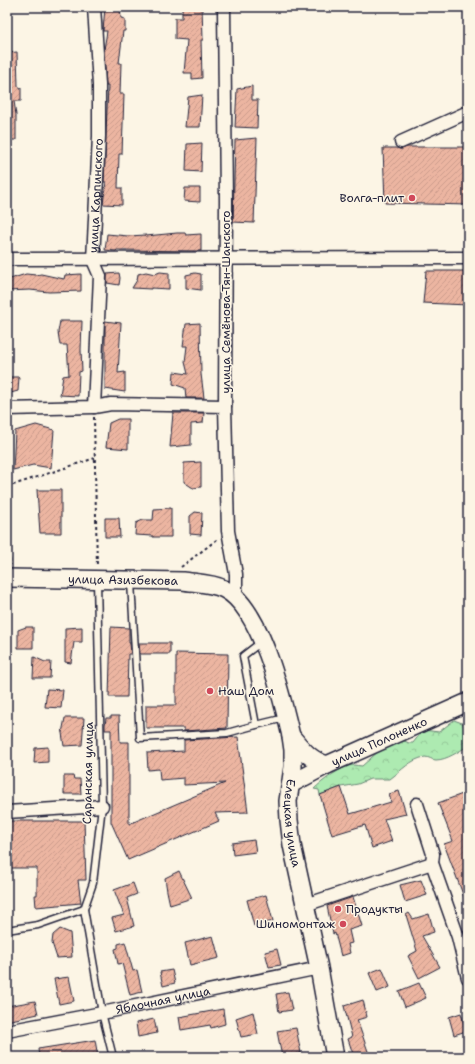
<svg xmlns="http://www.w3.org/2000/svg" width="475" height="1064" font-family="'Shantell Sans',sans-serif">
<defs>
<pattern id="forest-crowns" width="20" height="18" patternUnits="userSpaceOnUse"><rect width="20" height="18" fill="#adeab1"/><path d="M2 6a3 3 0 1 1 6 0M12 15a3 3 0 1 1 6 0" fill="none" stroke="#95c899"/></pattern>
<pattern id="building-hatch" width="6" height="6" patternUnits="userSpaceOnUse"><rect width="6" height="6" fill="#ecb5a1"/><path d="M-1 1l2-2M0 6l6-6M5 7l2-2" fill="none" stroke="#ca9b8c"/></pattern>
</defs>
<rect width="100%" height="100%" fill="#fcf5e5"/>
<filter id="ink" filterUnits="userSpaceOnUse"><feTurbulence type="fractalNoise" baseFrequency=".025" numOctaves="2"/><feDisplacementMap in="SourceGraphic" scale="8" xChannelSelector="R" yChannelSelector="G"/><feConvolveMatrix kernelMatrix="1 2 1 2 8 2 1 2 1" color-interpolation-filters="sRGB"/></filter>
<g filter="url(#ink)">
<!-- forest -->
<path fill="url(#forest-crowns)" stroke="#688676" d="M454,720L462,723H468V746C459,751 447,760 436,760C432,760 429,757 425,757C411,759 401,771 390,779H370L358,784L341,787L320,795L319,790L314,789C322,781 342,766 353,765C356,765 359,766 362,766L380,750L402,740L409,743H413L423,730L439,732Z"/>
<!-- building -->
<g fill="url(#building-hatch)" stroke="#22223b">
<path d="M105,7H120L121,18L125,19V31H123L119,63H121L120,94H124L122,154H119L118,188H122V205L103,204L106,182H104L108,86H106L104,50L107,31H103Z"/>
<path d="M182,7H202L203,40H201L202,78L192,79V73H184L187,40L175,39V18H182Z"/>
<path d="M17,52L18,86L21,88V101H14L16,115V140H7V53Z"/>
<path d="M252,86V100H258L257,128L235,127L237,89Z"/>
<path d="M202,95L200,127H185L188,97Z"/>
<path d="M257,138L254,223L233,222L235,140Z"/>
<path d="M202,143L201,172L186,171L187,144Z"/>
<path d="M407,147H468V205L385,203L383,148H396L401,149Z"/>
<path d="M185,188H200V202L184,201Z"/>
<path d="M177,233H185L186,235L201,234V251L117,250L116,251L105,250L107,234L128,236L146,235V236Z"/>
<path d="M426,271H468V305L423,303Z"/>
<path d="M146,272L155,274L160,272L169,273V289L151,288V289L132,288L137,280L138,274Z"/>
<path d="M119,273L120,278L119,285L107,283V274Z"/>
<path d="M195,273L201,274V290L186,288V275Z"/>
<path d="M26,274L36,275L41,274L64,279L65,275L81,274V291L49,292L30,290L7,291V280Z"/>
<path d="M60,321H82L81,350L82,371L79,372L78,396L60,395L63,376L69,375L67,345H60L58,332Z"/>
<path d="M105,321L121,323L118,373L125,372V392L105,389Z"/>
<path d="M200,323L201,374L204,398H186L185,388L173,384L174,372L188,374L185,362L187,346H183L186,324Z"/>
<path d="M7,377H19L18,391L7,394Z"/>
<path d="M173,413H204L203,423L191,424V445L170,447Z"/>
<path d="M118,419H128V449L106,447L109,423Z"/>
<path d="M36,425L54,430L51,468L33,465L13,470L15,431Z"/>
<path d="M201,462V487L193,488L184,482V463Z"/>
<path d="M37,490H61V533H40Z"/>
<path d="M171,508V537H153V536L135,535L136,523L143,520H153L154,509Z"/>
<path d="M195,512L202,513L201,535L190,534V516Z"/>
<path d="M105,518H119L120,537H105Z"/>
<path d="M26,627H33V648H18V630Z"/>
<path d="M82,627V642H74L71,663L65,662V628Z"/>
<path d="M111,627L129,628V643H130L131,654H128L127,697H109Z"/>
<path d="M139,643H170V654H140Z"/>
<path d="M176,653L228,654L227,728L184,731V728H146V705H176Z"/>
<path d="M34,657L45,662H51L50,678H33Z"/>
<path d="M47,689L63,690L61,708L45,707Z"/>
<path d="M111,716H119L120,742H129V824L225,783L184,785V778L160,780L159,769L148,770L147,753L184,751V740L238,737L248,812L215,813L219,821L128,860L111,822V730H105V725L106,718H111Z"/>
<path d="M65,718H84L82,745L64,746L62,733Z"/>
<path d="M48,747V762L34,763L35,748Z"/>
<path d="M64,776H73L74,779H80L81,794H64Z"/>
<path d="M341,787L350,814L391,802L389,794L399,791L406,814L384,819L392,841L372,848L365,825L332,835L320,795Z"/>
<path d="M468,792V905H467L444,844L453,841L438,803Z"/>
<path d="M7,821H84L86,880H78L81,903L36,907L35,895H37V868H7Z"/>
<path d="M254,840L256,852L233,855L232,843Z"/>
<path d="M179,871L192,898L170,905L167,891L165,878Z"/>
<path d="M421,880L427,895L405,902L400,885Z"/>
<path d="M133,883L137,894L127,898L134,926L116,931L112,918L124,915L114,890Z"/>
<path d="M266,895L273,921L254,926L247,900Z"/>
<path d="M353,897L362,926L349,930L352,943L348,944L350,953L341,956L335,933L333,934L327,906Z"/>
<path d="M409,913L413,919L429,914L434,932L422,936L440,967L419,978L408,956L417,951L406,915Z"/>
<path d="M60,929L70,933L72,957L57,958L52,943L53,935Z"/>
<path d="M213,936L219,958L190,965L185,943Z"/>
<path d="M125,942L133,971L137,970L142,992L130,995L122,963L118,964L115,949L118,948V944Z"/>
<path d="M277,949L281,965L269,967L265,952Z"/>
<path d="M382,968L390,987L377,992L369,973Z"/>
<path d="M172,970L175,983L163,986L160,972Z"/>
<path d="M69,977L74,1001L59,1004L54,979Z"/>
<path d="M419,983L426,998L405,1007L399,991Z"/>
<path d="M288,992L292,1010L279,1012L276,994Z"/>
<path d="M363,1000L367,1017L357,1020L370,1057H354L348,1039L352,1037L344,1006Z"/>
<path d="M35,1001L38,1014L7,1021V1006Z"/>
<path d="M223,1009L225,1024L211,1028L210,1025L181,1030L179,1017Z"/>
<path d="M253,1012L258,1034L241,1037L236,1018Z"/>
<path d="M461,1013L466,1031L454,1035L449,1017Z"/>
<path d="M154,1019L157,1033L138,1037L136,1023Z"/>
<path d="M296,1028L301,1053L282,1057L277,1031Z"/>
<path d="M95,1040L98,1057H39L38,1049Z"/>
</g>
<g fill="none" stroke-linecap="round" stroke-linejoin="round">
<!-- lane casing -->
<g stroke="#22223b" stroke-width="9">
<g id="lane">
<path d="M97,581L102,806L93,883L84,909L102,1013L113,1057"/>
<path d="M131,582L140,738L227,733L256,725L243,656L261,642"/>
<path d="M256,725L285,718"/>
<path d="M7,930L38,925L84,909"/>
</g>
</g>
<!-- street casing -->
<g stroke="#22223b" stroke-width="15">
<g id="street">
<path d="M224,7L226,201L225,406L228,531L236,574V597"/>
<path d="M401,142L468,112"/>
<path d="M7,259L468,258"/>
<path id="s1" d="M94,407L100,276L93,260L99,136V85L94,7"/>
<path d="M7,409L94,407L111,404L225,406"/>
<path d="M417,804L433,854L432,863L458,937L468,978"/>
<path d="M7,812L102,806"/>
<path d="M305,905L432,863"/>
<path id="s2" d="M7,1031L102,1013L319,968"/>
</g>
</g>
<!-- secondary casing -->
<g stroke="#22223b" stroke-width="20">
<g id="secondary">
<path id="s3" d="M7,578L183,581C196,583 212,583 224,589C261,607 282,698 291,736L293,750V767L288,801L289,820L292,845L319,968L335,1057"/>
<path d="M291,736C302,749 310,760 327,765"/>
<path id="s4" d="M291,784L327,765L468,702"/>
</g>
</g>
<!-- path -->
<g stroke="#22223b" stroke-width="2" stroke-dasharray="3 3" stroke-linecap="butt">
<path d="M94,417L97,567"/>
<path d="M7,487L95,458"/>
<path d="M7,547L11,565"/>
<path d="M181,567L219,538"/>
</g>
<!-- lane -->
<use href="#lane" stroke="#fcf5e5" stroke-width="6"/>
<!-- street -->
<use href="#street" stroke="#fcf5e5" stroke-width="12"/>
<!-- secondary -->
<use href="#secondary" stroke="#fcf5e5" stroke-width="17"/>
</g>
</g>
<!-- markers -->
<g fill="#d1495b" stroke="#fcf5e5" stroke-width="1.5">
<circle cx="412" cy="198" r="4"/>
<circle cx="210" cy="691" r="4"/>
<circle cx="338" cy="909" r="4"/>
<circle cx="343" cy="924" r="4"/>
</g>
<g text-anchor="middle" stroke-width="3" stroke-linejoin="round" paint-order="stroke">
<!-- street labels -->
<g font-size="12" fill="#22223b" stroke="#fcf5e5">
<text dy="4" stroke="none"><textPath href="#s1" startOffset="213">улица Карпинского</textPath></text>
<text transform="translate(226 302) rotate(-90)" y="4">улица Семёнова-Тян-Шанского</text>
<text dy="4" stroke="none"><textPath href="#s3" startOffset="116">улица Азизбекова</textPath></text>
<text dy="4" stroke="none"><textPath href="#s4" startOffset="98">улица Полоненко</textPath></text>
<text transform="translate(88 773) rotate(-89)" y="4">Саранская улица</text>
<text dy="4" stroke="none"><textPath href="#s3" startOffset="471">Елецкая улица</textPath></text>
<text dy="4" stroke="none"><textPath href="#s2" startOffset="159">Яблочная улица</textPath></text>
</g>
<!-- poi labels -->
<g font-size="12" fill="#22223b" stroke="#fcf5e5" text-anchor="end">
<text x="404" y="202">Волга-плит</text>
<text x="218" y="695" text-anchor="start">Наш Дом</text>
<text x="346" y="913" text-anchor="start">Продукты</text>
<text x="335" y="928">Шиномонтаж</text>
</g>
</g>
<!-- margin -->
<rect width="475" height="1064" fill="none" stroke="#fcf5e5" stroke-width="24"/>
<rect x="12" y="12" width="451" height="1040" fill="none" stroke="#22223b" stroke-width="1.5" filter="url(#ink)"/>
</svg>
